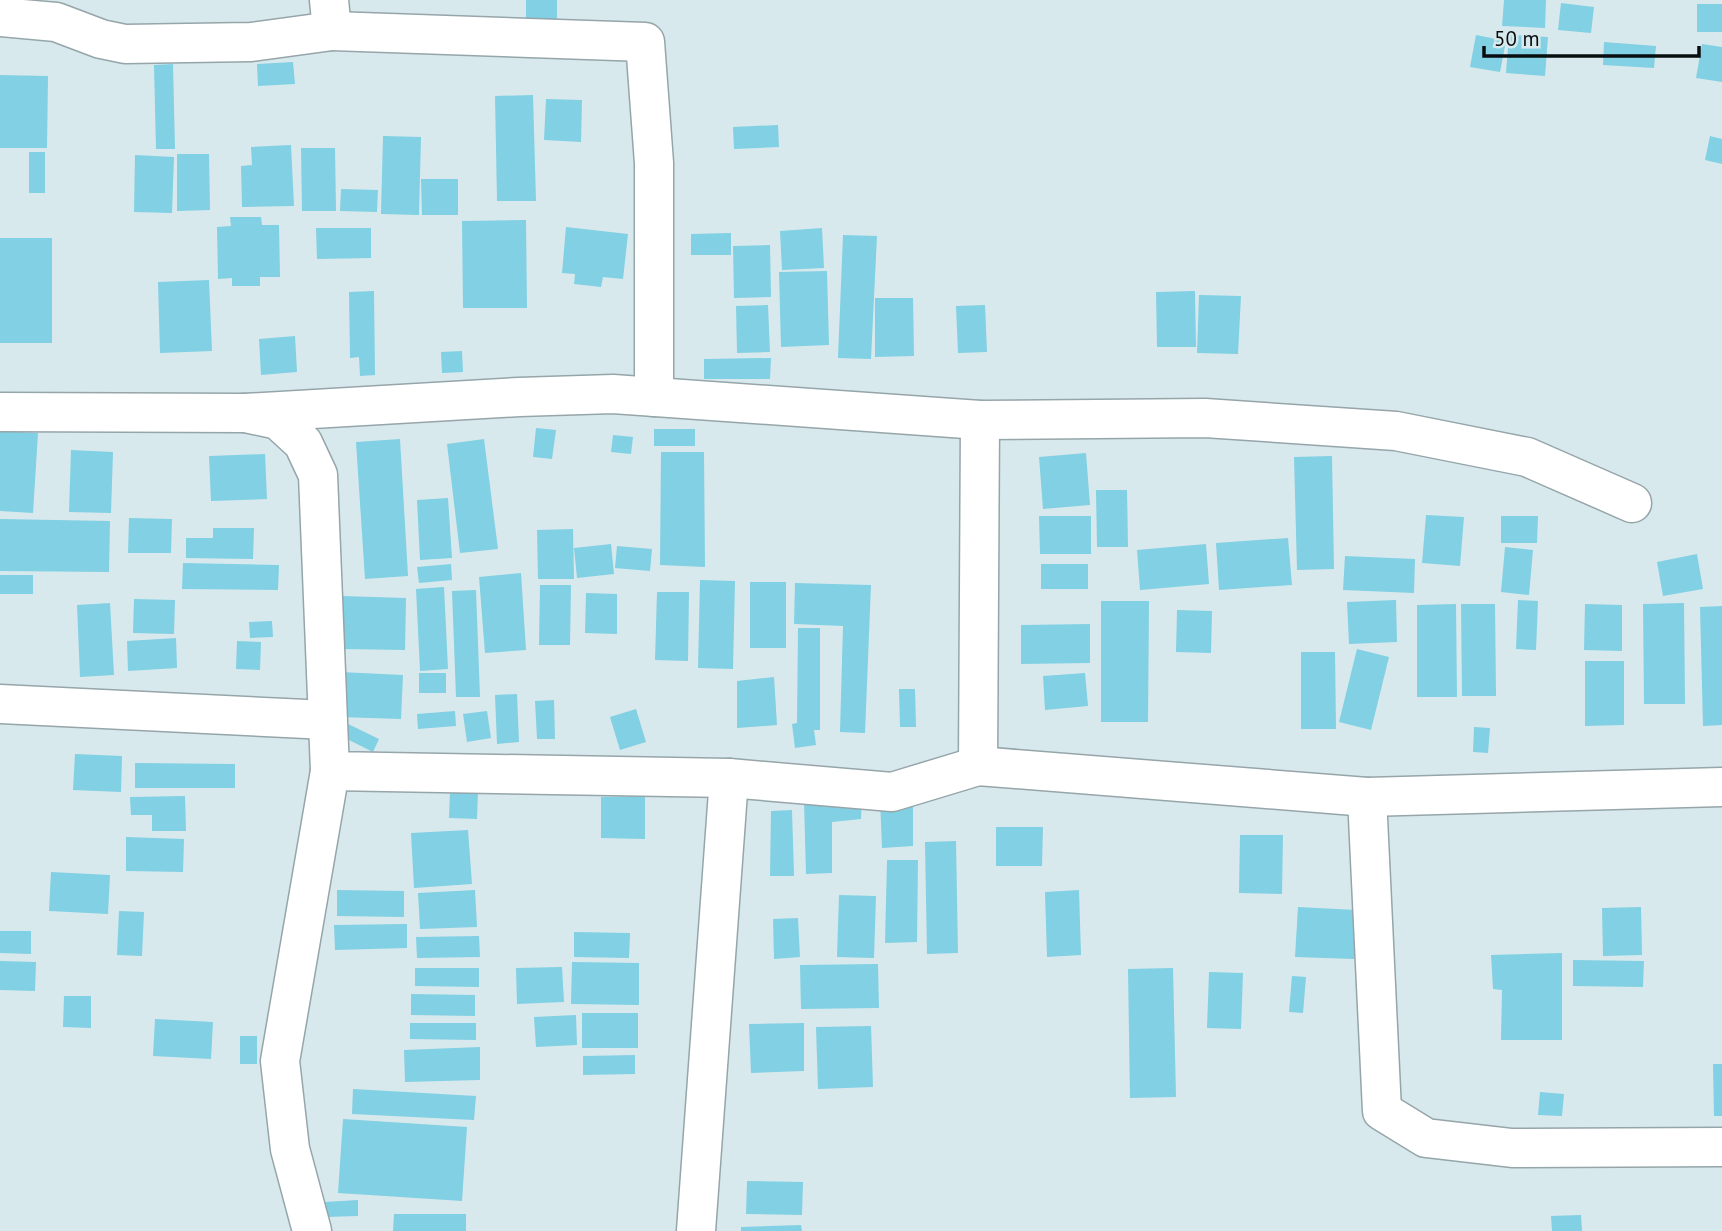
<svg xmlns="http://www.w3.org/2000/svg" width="1722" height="1231" font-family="'PT Sans',sans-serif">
<rect width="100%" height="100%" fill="#d8e9ed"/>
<!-- building -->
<g fill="#81d0e3">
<rect x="526" y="0" width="31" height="21"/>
<path d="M1504,0H1546L1545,28L1502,26Z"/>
<path d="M1561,3L1594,7L1591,33L1558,30Z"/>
<rect x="1697" y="4" width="25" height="28"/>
<path d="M1476,35L1506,41L1500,72L1470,67Z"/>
<path d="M1509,35L1548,37L1545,76L1506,73Z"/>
<path d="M1604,42L1656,46L1654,68L1603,65Z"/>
<path d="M1702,44L1722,47V82L1696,78Z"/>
<path d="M293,62L295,84L258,86L257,64Z"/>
<path d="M173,64L175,149H156L154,65Z"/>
<path d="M0,75L48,76L47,148H0Z"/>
<path d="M533,95L536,201H497L495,96Z"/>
<path d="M546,99L582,100L581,142L544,140Z"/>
<path d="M778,125L779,147L734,149L733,127Z"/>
<path d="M383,136L421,137L419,215L381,214Z"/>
<path d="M1710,136L1722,139V164L1705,160Z"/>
<path d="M291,145L294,206L242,207L241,166L252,165L251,147Z"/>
<path d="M301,148H335L336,211H302Z"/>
<rect x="29" y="152" width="16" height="41"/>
<path d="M177,154H209L210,210L177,211Z"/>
<path d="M135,155L174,157L172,213L134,212Z"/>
<path d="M421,179H458V215H422Z"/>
<path d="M341,189L378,190L377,212L340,211Z"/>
<path d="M230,217H261L262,225H279L280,277H260V286H232V278L218,279L217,227L231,226Z"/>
<path d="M526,220L527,308H463L462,221Z"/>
<path d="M566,227L628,234L623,279L603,277L601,287L574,284L575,274L562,273Z"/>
<path d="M316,228H371V258L317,259Z"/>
<path d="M822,228L824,268L782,270L780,231Z"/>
<path d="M731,233V255H691V234Z"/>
<path d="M843,235L877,236L871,359L838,358Z"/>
<rect x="0" y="238" width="52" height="105"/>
<path d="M770,245L771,297L734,298L733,246Z"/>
<path d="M827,271L829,345L781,347L779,272Z"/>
<path d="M209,280L212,351L160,353L158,282Z"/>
<path d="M374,291L375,375L360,376L359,357L350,358L349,292Z"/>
<path d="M1195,291L1196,347H1157L1156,292Z"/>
<path d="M1199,295L1241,296L1238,354L1197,353Z"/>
<path d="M875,298H913L914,356L875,357Z"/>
<path d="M768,305L770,352L737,353L736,306Z"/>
<path d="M985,305L987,352L958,353L956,306Z"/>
<path d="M295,336L297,372L261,375L259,339Z"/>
<path d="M462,351L463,372L442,373L441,352Z"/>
<path d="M771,358L770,379H704V359Z"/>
<path d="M536,428L556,430L552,459L533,457Z"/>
<rect x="654" y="429" width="41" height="17"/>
<path d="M0,431L38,433L33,513L0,511Z"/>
<path d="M613,435L633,437L631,454L611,452Z"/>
<path d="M400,439L408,576L365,579L356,442Z"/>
<path d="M484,439L498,549L460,553L447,444Z"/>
<path d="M71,450L113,452L111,513L69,512Z"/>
<path d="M661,452H704L705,567L660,565Z"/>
<path d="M1086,453L1090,505L1043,509L1039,457Z"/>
<path d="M265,454L267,499L211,501L209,456Z"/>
<path d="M1332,456L1334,569L1297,570L1294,457Z"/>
<path d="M1096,490H1127L1128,547H1097Z"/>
<path d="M448,498L452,558L420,560L417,500Z"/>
<path d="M1426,515L1464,517L1460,566L1422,563Z"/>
<path d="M1039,516H1091V554H1040Z"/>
<path d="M1501,516H1538L1537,543H1501Z"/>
<path d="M129,518L172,519L171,553H128Z"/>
<path d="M0,519L110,521L109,572L0,571Z"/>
<path d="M213,528H254L253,559L186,558V538H213Z"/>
<path d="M573,529L574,579H538L537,530Z"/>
<path d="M1288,538L1292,585L1219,590L1216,543Z"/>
<path d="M611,544L614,574L577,578L574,548Z"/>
<path d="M1206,544L1209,584L1140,590L1137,550Z"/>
<path d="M617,546L652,549L650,571L615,568Z"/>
<path d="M1505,547L1533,550L1529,595L1501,592Z"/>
<path d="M1697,554L1703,589L1663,596L1657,562Z"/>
<path d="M1345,556L1415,559L1414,593L1343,590Z"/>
<path d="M183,563L279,565L278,590L182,589Z"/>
<path d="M451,564L452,580L419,583L417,567Z"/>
<rect x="1041" y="564" width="47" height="25"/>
<path d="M521,573L526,650L485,653L479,577Z"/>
<rect x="0" y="575" width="33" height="19"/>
<path d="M700,580L735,581L733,669L698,668Z"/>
<rect x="750" y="582" width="36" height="66"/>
<path d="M795,583L871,585L865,733L840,732L843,626L794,624Z"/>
<path d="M540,585H571L570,645H539Z"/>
<path d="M444,587L448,669L420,671L416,589Z"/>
<path d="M476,590L480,697H456L452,591Z"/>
<path d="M657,592H689L688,661L655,660Z"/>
<path d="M586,593L617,594V634L585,633Z"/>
<path d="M342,596L406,598L405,650L341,649Z"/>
<path d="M134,599L175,600L174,634L133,633Z"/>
<path d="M1396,600L1397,642L1349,644L1347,602Z"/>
<path d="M1518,600L1538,601L1536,650L1516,649Z"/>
<path d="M1101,601H1149L1148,722H1101Z"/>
<path d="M110,603L114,675L80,677L77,605Z"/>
<path d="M1684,603L1685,704H1644L1643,604Z"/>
<path d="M1456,604L1457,697H1417V605Z"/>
<path d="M1461,604H1495L1496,696H1462Z"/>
<path d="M1585,604L1622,605V651L1584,650Z"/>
<path d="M1722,606V725L1703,726L1700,607Z"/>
<path d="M1177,610L1212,611L1211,653L1176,652Z"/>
<path d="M272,621L273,637L250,638L249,622Z"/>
<path d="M1090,624V663L1021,664V625Z"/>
<path d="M798,628H820V730H814L816,745L795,748L792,724L797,723Z"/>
<path d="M176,638L177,668L128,671L127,641Z"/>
<path d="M237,641L261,642L260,670L236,669Z"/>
<path d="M1357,649L1389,657L1371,730L1339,722Z"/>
<path d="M1301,652H1335L1336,729H1301Z"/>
<path d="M1585,661H1624V725L1585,726Z"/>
<path d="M340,672L403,675L401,719L338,717Z"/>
<rect x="419" y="673" width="27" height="20"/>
<path d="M1085,673L1088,706L1045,710L1043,676Z"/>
<path d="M774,677L777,725L737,728V681Z"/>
<path d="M899,689H915L916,727H900Z"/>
<path d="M517,694L519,742L497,744L495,695Z"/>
<path d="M554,700L555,739H537L535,701Z"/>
<path d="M636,709L646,742L620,750L610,717Z"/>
<path d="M455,711L456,726L418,729L417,714Z"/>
<path d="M487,711L491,738L467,742L463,714Z"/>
<path d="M344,722L379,739L373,752L337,734Z"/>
<path d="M1474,727L1490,728L1488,753L1473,752Z"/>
<path d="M75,754L122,756L121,792L73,790Z"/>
<path d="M135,763L235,764V788H135Z"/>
<path d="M450,790L478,791L477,819L449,818Z"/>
<path d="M185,796L186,831H152V815H131L130,797Z"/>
<path d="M645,796V839L601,838V797Z"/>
<path d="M862,796L861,819L832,822V873L806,874L804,801Z"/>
<path d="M913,797V846L882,848L880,799Z"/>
<path d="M792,810L794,876H770L771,811Z"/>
<path d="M996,827H1043L1042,866H996Z"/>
<path d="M468,830L472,884L414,888L411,833Z"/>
<path d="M1240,835H1283L1282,894L1239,893Z"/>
<path d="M126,837L184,839L183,872L126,871Z"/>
<path d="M956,841L958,953L927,954L925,842Z"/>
<path d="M887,860H918L917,942L885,943Z"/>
<path d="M51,872L110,875L108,914L49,911Z"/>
<path d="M337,890L404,891V917L337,916Z"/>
<path d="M475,890L477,927L420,929L418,893Z"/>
<path d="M1079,890L1081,955L1047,957L1045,892Z"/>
<path d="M839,895L876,896L874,958L837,957Z"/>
<path d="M1298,907L1356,910L1354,959L1295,957Z"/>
<path d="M1641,907L1642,955L1603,956L1602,908Z"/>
<path d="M119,911L144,912L142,956L117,955Z"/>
<path d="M798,918L800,957L774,959L773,919Z"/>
<path d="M407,924V948L335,950L334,925Z"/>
<path d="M0,931H31V954L0,953Z"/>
<path d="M574,932L630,933L629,958L574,957Z"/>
<path d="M479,936L480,957L417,958L416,937Z"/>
<path d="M1562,953V1040H1501L1502,990L1493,989L1491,955Z"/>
<path d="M1573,960L1644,961L1643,987L1573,986Z"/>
<path d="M0,961L36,962L35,991L0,990Z"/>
<path d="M572,962L639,963V1005L571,1004Z"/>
<path d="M878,964L879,1008L801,1009L800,965Z"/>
<path d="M562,967L564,1002L517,1004L516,968Z"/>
<path d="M415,968H479V987L415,986Z"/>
<path d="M1173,968L1176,1097L1130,1098L1128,969Z"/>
<path d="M1209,972L1243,973L1241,1029L1207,1028Z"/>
<path d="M1292,976L1306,977L1303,1013L1289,1012Z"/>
<path d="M411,994L475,995V1016L411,1015Z"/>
<path d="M64,996H91V1028L63,1027Z"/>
<rect x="582" y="1013" width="56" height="35"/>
<path d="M576,1015L577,1045L536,1047L534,1017Z"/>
<path d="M155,1019L213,1022L211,1059L153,1056Z"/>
<path d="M410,1023H476V1040L410,1039Z"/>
<path d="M804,1023V1071L751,1073L749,1024Z"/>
<path d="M871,1026L873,1087L818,1089L816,1027Z"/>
<rect x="240" y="1036" width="17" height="28"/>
<path d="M480,1047V1080L405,1082L404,1050Z"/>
<path d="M635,1055V1074L583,1075V1056Z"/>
<path d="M1713,1064H1722V1116H1714Z"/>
<path d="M353,1089L476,1096L474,1120L352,1114Z"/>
<path d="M1540,1092L1564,1094L1562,1116L1538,1115Z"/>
<path d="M343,1119L467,1127L462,1201L338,1193Z"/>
<path d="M747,1181L803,1182L802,1215L746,1214Z"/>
<path d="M358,1200V1216L326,1217L325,1202Z"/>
<path d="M394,1214H466V1231H393Z"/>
<path d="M1581,1215L1582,1231H1552L1551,1216Z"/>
<path d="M801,1225L802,1231H741V1227Z"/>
</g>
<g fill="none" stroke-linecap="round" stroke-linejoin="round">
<!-- minor casing -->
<g stroke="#95a5a9" stroke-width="41">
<g id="minor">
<path d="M0,17L56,22L101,39L125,44L251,42L332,31L329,0"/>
<path d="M332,31L645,42L654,163V397"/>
<path d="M0,412L245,413L519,397L613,394L980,420L1205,418L1396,431L1527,457L1632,503"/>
<path d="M245,413L278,420L303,443L318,475L330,771L729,778L892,792L978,766L1367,797L1382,1111L1426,1138L1512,1148L1722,1147"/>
<path d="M0,704L327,720"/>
<path d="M978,766L980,420"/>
<path d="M1367,797L1722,787"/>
<path d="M312,1231L290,1149L280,1061L330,771"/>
<path d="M696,1231L729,778"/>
</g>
</g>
<!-- minor -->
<use href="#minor" stroke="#fff" stroke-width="38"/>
</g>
<!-- scale -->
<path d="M1484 46v10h215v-10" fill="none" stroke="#080d0f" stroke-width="3.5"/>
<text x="1494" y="46" font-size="21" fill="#080d0f" stroke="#d8e9ed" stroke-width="5" paint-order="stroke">50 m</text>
</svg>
